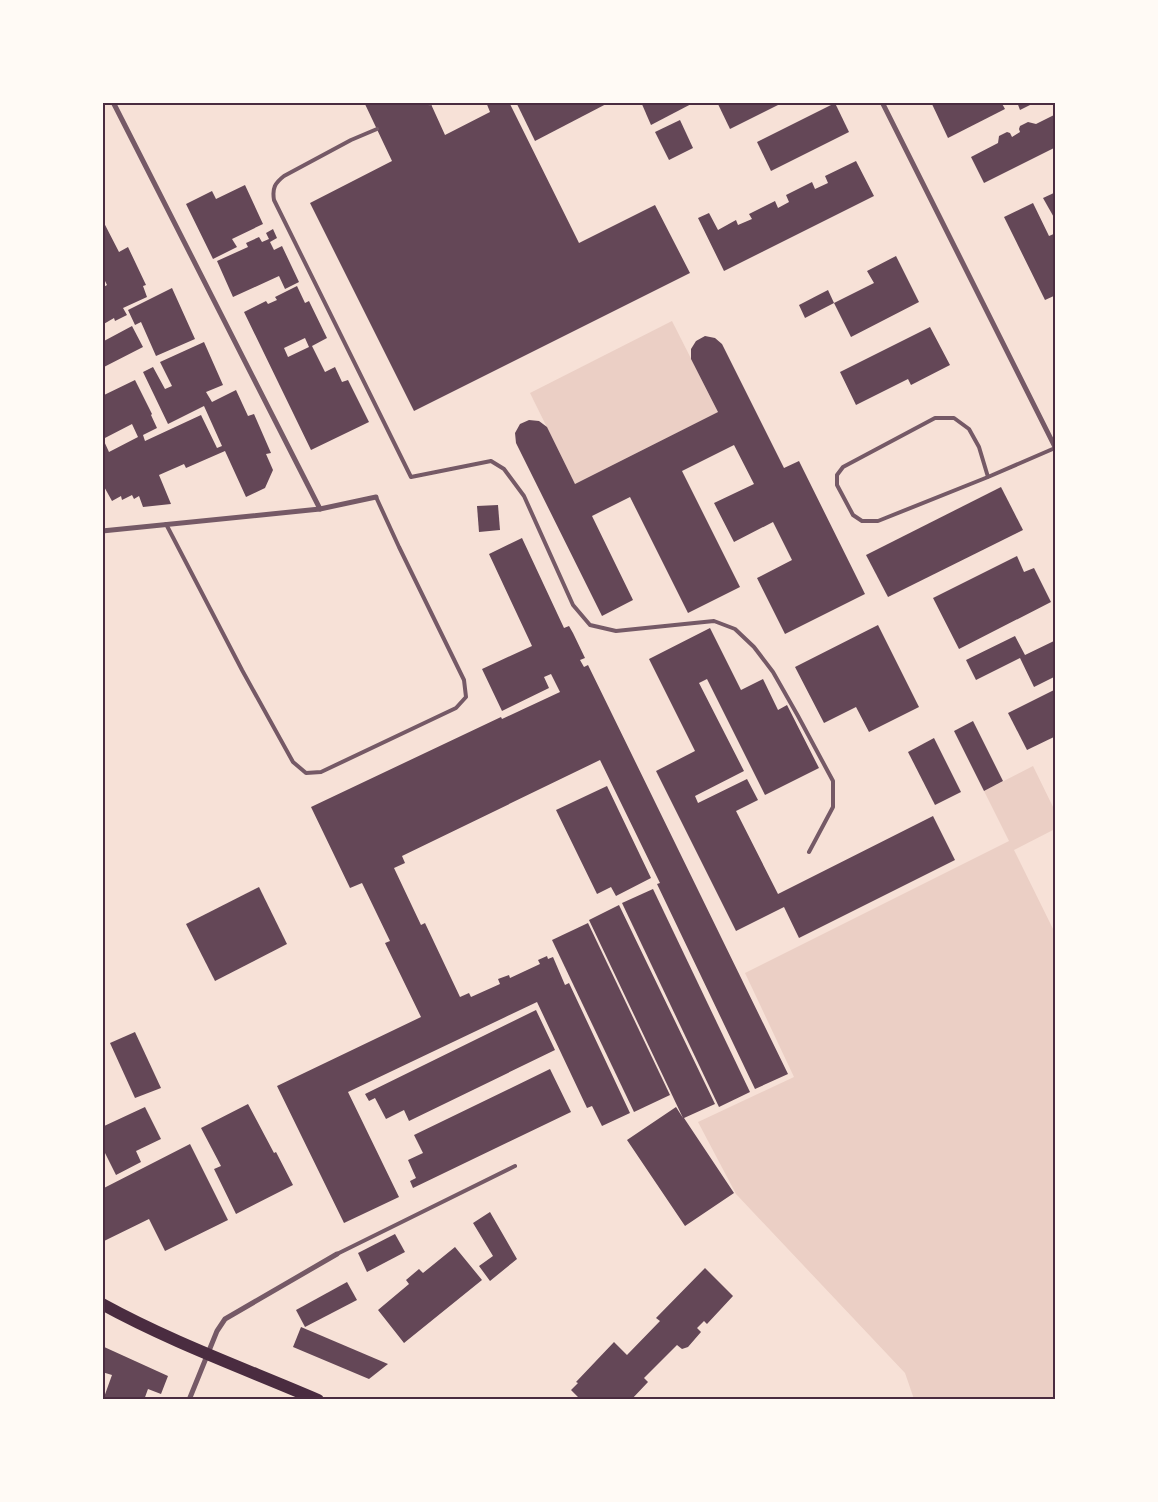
<svg xmlns="http://www.w3.org/2000/svg" width="1158" height="1502" font-family="'PT Sans',sans-serif">
<rect width="100%" height="100%" fill="#f7e1d7"/>
<!-- green -->
<g fill="#ebcfc5">
<path d="M672,321L718,412L575,484L530,393Z"/>
<path d="M1033,766L1055,811V829L1014,850L1055,933V1399H914L905,1373L736,1194L698,1122L794,1077L745,973L1009,841L984,791Z"/>
</g>
<!-- building -->
<g fill="#644757" fill-rule="evenodd">
<path d="M364,102H430L445,135L490,112L486,102H509L579,243L655,205L690,273L414,411L310,203L392,161Z"/>
<path d="M516,102H610L535,141Z"/>
<path d="M641,102H695L651,125Z"/>
<path d="M717,102H784L730,129Z"/>
<path d="M931,102H1001L1005,109L948,138Z"/>
<path d="M1017,102H1036L1020,110Z"/>
<path d="M835,103L849,132L771,171L757,142Z"/>
<path d="M1056,114V147L984,183L971,157L998,143L999,136L1007,132L1010,133L1012,137L1020,132L1019,129L1020,126L1028,122L1036,124Z"/>
<path d="M680,120L693,148L669,160L655,132Z"/>
<path d="M856,161L874,196L724,271L698,218L709,213L718,230L736,220L738,225L752,219L749,214L775,201L778,208L789,202L786,195L812,182L815,189L828,183L825,176Z"/>
<path d="M245,185L263,224L232,239L237,247L213,259L186,204L212,191L216,199Z"/>
<path d="M1056,192V221L1043,198Z"/>
<path d="M1033,203L1049,236L1056,233V295L1045,300L1004,217Z"/>
<path d="M102,219L119,252L128,247L146,285L143,286L147,297L123,308L127,315L115,321L114,318L102,325V288L107,285L105,281L102,283Z"/>
<path d="M273,229L277,238L270,242L274,250L282,246L299,282L285,289L279,276L233,297L217,261L248,247L246,243L259,237L262,242L269,239L266,233Z"/>
<path d="M896,256L919,302L851,337L834,303L874,283L867,271Z"/>
<path d="M297,286L305,303L309,301L327,338L312,346L325,372L335,367L342,382L348,380L369,422L311,450L244,312L266,301L268,304L277,300L275,297ZM305,338L309,347L288,357L284,348Z"/>
<path d="M172,288L195,339L156,356L141,322L135,325L128,310Z"/>
<path d="M828,290L834,303L805,318L799,305Z"/>
<path d="M132,326L143,347L102,368V338L104,341Z"/>
<path d="M930,327L950,365L911,385L908,379L856,405L840,372Z"/>
<path d="M705,336L715,338L722,344L784,468L799,461L865,594L785,634L757,578L792,560L773,522L734,542L714,503L754,484L734,445L682,471L740,587L688,613L630,497L592,516L633,600L602,616L516,443L515,433L520,424L529,420L539,421L547,427L575,484L718,412L691,359V349L696,341Z"/>
<path d="M204,342L223,385L206,392L212,402L236,390L248,416L254,414L271,453L266,454L273,470L265,488L246,497L225,451L186,468L184,464L159,475L171,504L143,507L139,496L134,499L132,495L122,500L121,496L112,501L102,483V396L135,380L152,414L151,415L157,428L143,435L145,441L201,415L217,448L222,446L204,406L168,424L143,372L153,367L165,389L172,386L160,362ZM132,424L138,437L109,452L103,439Z"/>
<path d="M1001,487L1023,530L888,597L866,555Z"/>
<path d="M498,505L500,530L479,532L477,506Z"/>
<path d="M522,538L564,628L569,626L573,633L585,658L580,660L584,667L588,665L788,1074L755,1089L657,884L660,883L600,760L402,856L405,863L394,868L421,925L425,923L460,997L469,993L471,997L500,984L498,979L509,975L510,978L540,964L538,960L547,956L548,959L553,957L565,985L569,983L630,1113L602,1126L592,1106L587,1108L537,1002L348,1092L399,1197L344,1223L277,1086L421,1017L385,943L390,941L362,883L350,888L311,807L501,717L502,719L560,692L551,674L544,677L549,688L502,711L482,669L532,646L489,554Z"/>
<path d="M1017,556L1024,572L1034,568L1051,602L959,649L933,598Z"/>
<path d="M878,625L919,707L869,732L856,707L824,723L795,667Z"/>
<path d="M710,628L741,690L763,679L778,710L787,705L819,768L765,795L707,679L699,683L744,771L695,796L698,803L747,779L758,800L736,811L778,894L933,816L955,860L799,938L784,907L736,931L656,771L695,751L649,659Z"/>
<path d="M1015,636L1025,655L1056,640V676L1034,687L1020,658L976,680L966,660Z"/>
<path d="M1056,689V736L1027,750L1008,713Z"/>
<path d="M973,721L1003,781L984,791L954,731Z"/>
<path d="M934,738L961,792L935,805L908,752Z"/>
<path d="M607,786L651,878L616,896L611,887L597,894L556,810Z"/>
<path d="M259,887L287,944L215,981L186,924Z"/>
<path d="M653,889L750,1092L719,1107L622,903Z"/>
<path d="M619,905L715,1104L684,1118L734,1193L685,1226L627,1140L676,1107L683,1118L589,920Z"/>
<path d="M588,923L670,1095L634,1112L552,940Z"/>
<path d="M536,1010L555,1050L409,1121L404,1110L386,1119L375,1098L369,1101L365,1094Z"/>
<path d="M135,1032L161,1088L135,1098L110,1043Z"/>
<path d="M550,1069L571,1112L413,1188L410,1181L416,1178L408,1160L423,1153L414,1135Z"/>
<path d="M248,1104L274,1153L276,1152L293,1185L236,1214L214,1169L221,1166L201,1128Z"/>
<path d="M145,1107L161,1139L136,1151L141,1162L116,1175L102,1147V1127Z"/>
<path d="M190,1144L228,1220L165,1251L149,1219L102,1242V1189Z"/>
<path d="M490,1212L517,1259L490,1281L479,1266L493,1256L473,1223Z"/>
<path d="M395,1234L405,1252L367,1272L358,1253Z"/>
<path d="M455,1247L482,1280L404,1343L378,1310L409,1284L406,1280L419,1269L423,1273Z"/>
<path d="M705,1268L733,1296L707,1324L704,1321L697,1328L701,1332L688,1347L682,1349L677,1345L644,1378L648,1382L631,1400H581L571,1390L578,1383L576,1382L614,1342L627,1355L660,1321L656,1318Z"/>
<path d="M347,1282L357,1300L305,1327L296,1310Z"/>
<path d="M301,1327L388,1364L369,1379L293,1347Z"/>
<path d="M102,1346L168,1376L161,1394L148,1389L144,1400H103L112,1375L102,1372Z"/>
</g>
<g fill="none" stroke-linecap="round" stroke-linejoin="round">
<!-- service -->
<g stroke="#755966" stroke-width="4">
<path d="M430,104L432,102"/>
<path d="M377,129L351,140L284,176C275,183 272,188 274,200L411,477L491,461L504,469L524,496L573,605L590,625L616,631L714,621L735,629L754,647L773,672L798,716L833,781V807L809,852"/>
<path d="M988,477L979,447L969,429L954,418H935L843,467L837,475V485L853,515L862,521H878L988,477L1055,448"/>
<path d="M166,524L242,670L293,762L306,773L321,772L456,708L466,697L464,680L399,547L376,497"/>
<path d="M337,1254L515,1166"/>
</g>
<!-- minor -->
<g stroke="#755966" stroke-width="5">
<path d="M113,102L320,509"/>
<path d="M882,102L1056,449"/>
<path d="M102,531L320,509L376,497"/>
<path d="M189,1400L217,1331L225,1319L337,1254"/>
</g>
<!-- primary -->
<path stroke="#4a2c40" stroke-width="12" d="M102,1304C171,1342 246,1369 318,1400"/>
</g>
<!-- border -->
<rect width="1158" height="1502" fill="none" stroke="#fffaf5" stroke-width="208"/>
<rect x="104" y="104" width="950" height="1294" fill="none" stroke="#4a2c40" stroke-width="2"/>
</svg>
